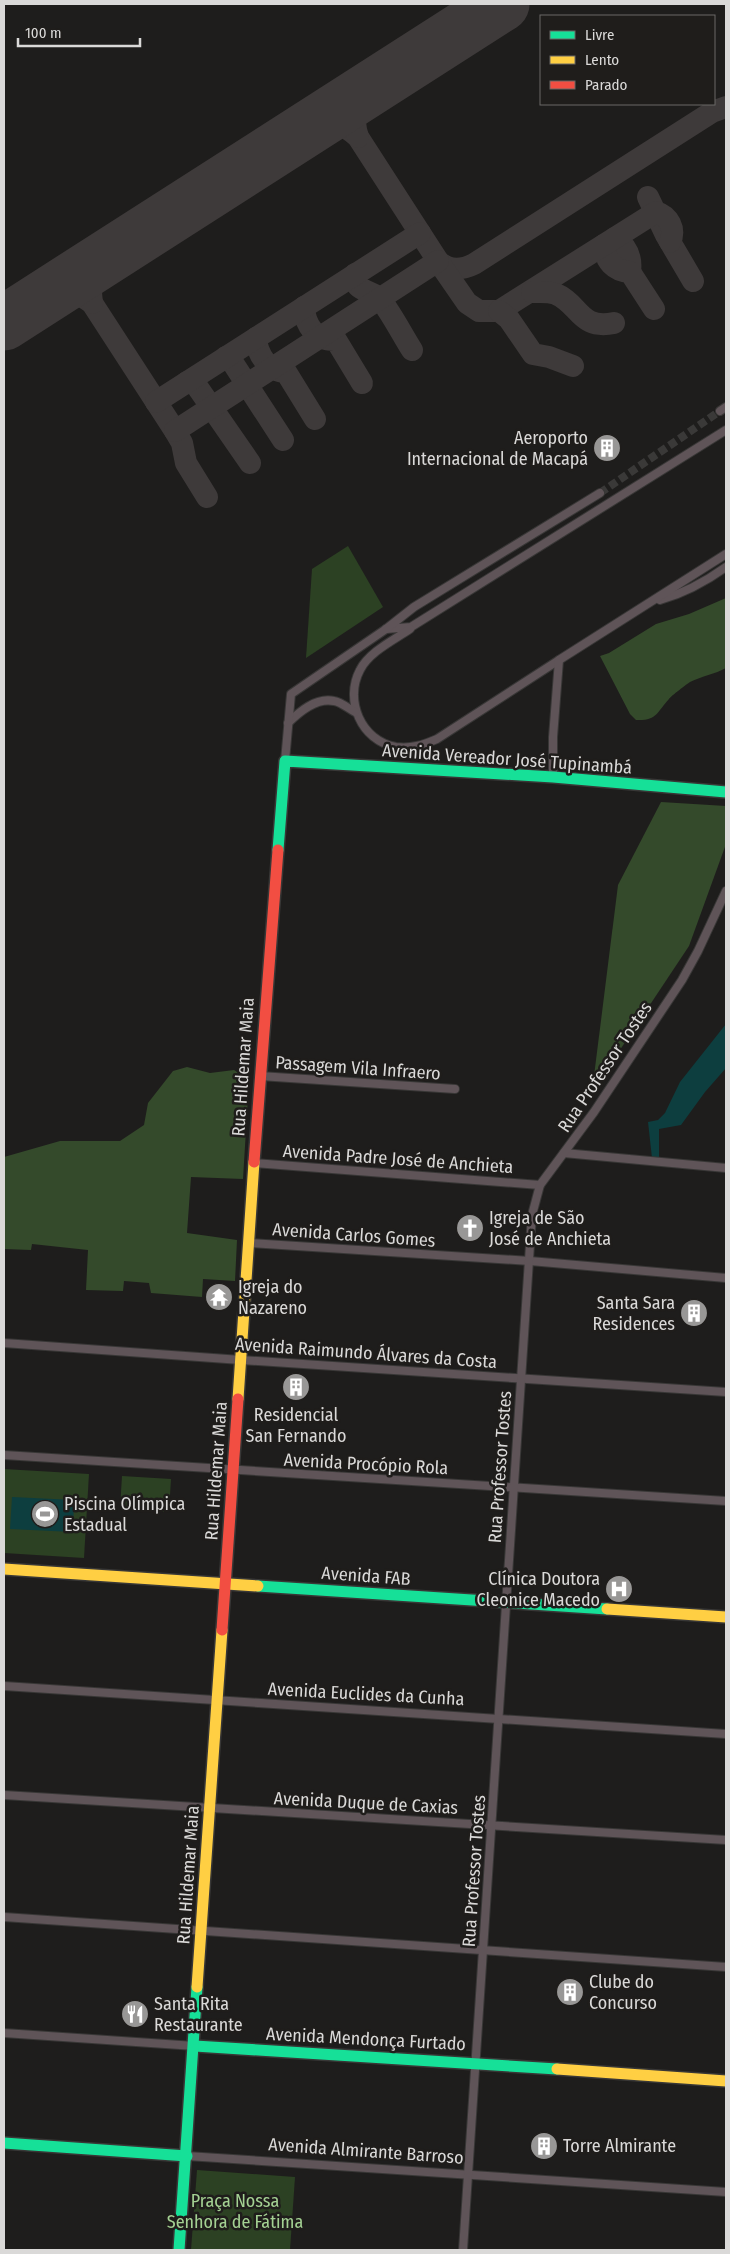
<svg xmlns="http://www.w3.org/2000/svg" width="730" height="2254" font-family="'Fira Sans Condensed',sans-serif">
<rect width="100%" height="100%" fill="#1e1d1c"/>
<!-- green -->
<g fill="#2c4123">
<path d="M348,546L383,607L306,658L312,569Z"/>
<path d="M4,1469L89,1474L84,1558L4,1553Z"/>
<path d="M122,1476L171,1479L169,1512L120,1509Z"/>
<path d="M197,2170L295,2177L290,2250H191Z"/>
</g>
<!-- forest -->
<g fill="#344a2b">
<path d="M726,598V668C715,674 702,676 690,682C687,684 671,696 669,699C657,712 657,721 636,720L630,714L600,656L609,653L656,624L689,614Z"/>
<path d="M661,802L726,806V844L689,946L592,1092L618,885Z"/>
<path d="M187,1067L210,1073L234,1070L249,1080L243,1179L191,1177L187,1233L237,1240L235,1281L203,1279L202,1297L151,1293L149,1283L124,1281L123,1291L86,1290L88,1250L32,1244L31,1250L4,1249V1157L60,1141H120L144,1125L148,1103L173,1071Z"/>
</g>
<!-- water -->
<g fill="#0d3e3f">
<path d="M726,1024V1068L705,1092L681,1125L659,1129V1158H652L648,1122L658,1120L665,1113L680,1082Z"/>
<path d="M12,1497L74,1500L73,1532L10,1529Z"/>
</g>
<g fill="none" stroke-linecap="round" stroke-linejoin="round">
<!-- taxiway -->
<g stroke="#3e3a3a" stroke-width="22">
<path d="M312,126C333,122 342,122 358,137L438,261C448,271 462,270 474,264L712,112L726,107"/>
<path d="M358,137C351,116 357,103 371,88"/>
<path d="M648,197L666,235L693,281"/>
<path d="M615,238C628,247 632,257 630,272"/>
<path d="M604,245C605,261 614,271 630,272L654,309"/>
<path d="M438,261L467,303L479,311H499L656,212C669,216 676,229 670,242"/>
<path d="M355,274C352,290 369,290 378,297C387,305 404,338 412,350"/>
<path d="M532,292C540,292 548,291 556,294C580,304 579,330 614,323"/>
<path d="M46,296C65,289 76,291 92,303L175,431L182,443L186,463L207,497"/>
<path d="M92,303C90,285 89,274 102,260"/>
<path d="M304,307C305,326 316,341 336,340L362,383"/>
<path d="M499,311L509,319L533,354L549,357L573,366"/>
<path d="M256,338C257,355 269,372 286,372L315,419"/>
<path d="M226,357L231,360L283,440"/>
<path d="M187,382L196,385L250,463"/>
<path d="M156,402L420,233"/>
<path d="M175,431L438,261"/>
</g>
<!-- runway -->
<path stroke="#3e3a3a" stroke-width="55" d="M4,323L502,4"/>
<!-- street-tunnel -->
<path stroke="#3a3938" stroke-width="8" stroke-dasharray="8 4" stroke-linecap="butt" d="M600,493L720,411"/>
<!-- street casing -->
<g stroke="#383736" stroke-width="10">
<g id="street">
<path d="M720,411L726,407"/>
<path d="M660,600C685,593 705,582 726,567"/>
<path d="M386,629L411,627L726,430"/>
<path d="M410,629C394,640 369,652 360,670C344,700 361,741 396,747C411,749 423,745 437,739L559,660"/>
<path d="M288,723C299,712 316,697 334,701C341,702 349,709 355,712"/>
<path d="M285,761L291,694L386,629L414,607L600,493"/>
<path d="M553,777V737L559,660L726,554"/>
<path d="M260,1076L455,1089"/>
<path d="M564,1153L726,1168"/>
<path d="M254,1163L540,1185"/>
<path d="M249,1243L530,1261L726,1278"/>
<path d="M4,1343L241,1360L726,1392"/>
<path d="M4,1455C244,1472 485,1485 726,1501"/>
<path d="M4,1686L726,1734"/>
<path d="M4,1795L726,1840"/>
<path d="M4,1917L726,1967"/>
<path d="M4,2033L195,2046"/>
<path d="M187,2156L726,2192"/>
<path d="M463,2250L532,1215L540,1185L594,1112L682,980L698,951L726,891"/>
</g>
</g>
<!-- fast casing -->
<g stroke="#383736" stroke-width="14">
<g id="fast">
<path d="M278,850L285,761L553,777L726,792"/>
<path d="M258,1586L607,1609"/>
<path d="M195,2046L557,2069"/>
<path d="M4,2143L187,2156"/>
<path d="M179,2250L197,1987"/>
</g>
</g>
<!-- slow casing -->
<g stroke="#383736" stroke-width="14">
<g id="slow">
<path d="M238,1399L254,1162"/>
<path d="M4,1569L258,1586"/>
<path d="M607,1609L726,1617"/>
<path d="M197,1987L222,1630"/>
<path d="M557,2069L726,2081"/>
</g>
</g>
<!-- jam casing -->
<g stroke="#383736" stroke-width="14">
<g id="jam">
<path d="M254,1162L278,850"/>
<path d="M222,1630L238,1399"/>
</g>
</g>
<!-- street -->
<use href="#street" stroke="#5f5458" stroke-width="8"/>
<!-- fast -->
<use href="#fast" stroke="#16e098" stroke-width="11"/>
<!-- slow -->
<use href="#slow" stroke="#ffcf43" stroke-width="11"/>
<!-- jam -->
<use href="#jam" stroke="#f24e42" stroke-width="11"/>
</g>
<!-- icons -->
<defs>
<g id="building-disc" transform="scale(1.4375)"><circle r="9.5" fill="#989796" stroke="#1f1d1b"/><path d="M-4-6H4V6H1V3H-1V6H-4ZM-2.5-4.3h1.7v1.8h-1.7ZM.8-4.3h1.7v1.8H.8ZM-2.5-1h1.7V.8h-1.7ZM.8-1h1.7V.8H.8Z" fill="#fff"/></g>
<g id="church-disc" transform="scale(1.4375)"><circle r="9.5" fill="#989796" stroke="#1f1d1b"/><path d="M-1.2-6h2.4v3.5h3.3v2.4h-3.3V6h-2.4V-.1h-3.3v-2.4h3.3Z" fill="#fff"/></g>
<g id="temple-disc" transform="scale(1.4375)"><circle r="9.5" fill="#989796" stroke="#1f1d1b"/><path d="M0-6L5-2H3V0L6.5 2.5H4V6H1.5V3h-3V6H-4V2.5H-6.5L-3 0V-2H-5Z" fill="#fff"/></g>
<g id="stadium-disc" transform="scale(1.4375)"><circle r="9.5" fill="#989796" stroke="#1f1d1b"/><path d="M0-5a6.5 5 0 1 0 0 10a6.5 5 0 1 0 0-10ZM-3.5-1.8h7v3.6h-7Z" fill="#fff"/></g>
<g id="hospital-disc" transform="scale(1.4375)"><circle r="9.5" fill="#989796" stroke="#1f1d1b"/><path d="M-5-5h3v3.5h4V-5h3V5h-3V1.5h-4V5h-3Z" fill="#fff"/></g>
<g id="restaurant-disc" transform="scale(1.4375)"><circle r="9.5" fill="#989796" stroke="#1f1d1b"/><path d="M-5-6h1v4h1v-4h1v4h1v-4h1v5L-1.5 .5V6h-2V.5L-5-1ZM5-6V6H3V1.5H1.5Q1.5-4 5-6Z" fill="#fff"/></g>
</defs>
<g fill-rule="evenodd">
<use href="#building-disc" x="607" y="448"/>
<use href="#church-disc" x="470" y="1228"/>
<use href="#temple-disc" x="219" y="1297"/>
<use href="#building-disc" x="694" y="1313"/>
<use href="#building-disc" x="296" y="1387"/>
<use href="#stadium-disc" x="45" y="1514"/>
<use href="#hospital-disc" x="619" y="1589"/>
<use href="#building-disc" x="570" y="1992"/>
<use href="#restaurant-disc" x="135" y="2014"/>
<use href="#building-disc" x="544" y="2146"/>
</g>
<g text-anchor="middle" stroke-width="5" stroke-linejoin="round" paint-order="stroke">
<!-- poi labels -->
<g font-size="18" fill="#dad9d8" stroke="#1f1d1b" text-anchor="start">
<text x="588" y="444" text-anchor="end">Aeroporto<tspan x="588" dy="21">Internacional de Macapá</tspan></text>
<text x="489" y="1224">Igreja de São<tspan x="489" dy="21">José de Anchieta</tspan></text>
<text x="238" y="1293">Igreja do<tspan x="238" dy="21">Nazareno</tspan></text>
<text x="675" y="1309" text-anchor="end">Santa Sara<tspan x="675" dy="21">Residences</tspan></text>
<text x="296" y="1421" text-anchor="middle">Residencial<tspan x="296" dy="21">San Fernando</tspan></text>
<text x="64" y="1510">Piscina Olímpica<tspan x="64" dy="21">Estadual</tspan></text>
<text x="600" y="1585" text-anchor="end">Clínica Doutora<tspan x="600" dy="21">Cleonice Macedo</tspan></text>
<text x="589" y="1988">Clube do<tspan x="589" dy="21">Concurso</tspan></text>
<text x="154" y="2010">Santa Rita<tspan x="154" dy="21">Restaurante</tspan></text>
<text x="563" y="2152">Torre Almirante</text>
</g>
<!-- street labels -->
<g font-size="18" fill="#dad9d8" stroke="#1f1d1b">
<text transform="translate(507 759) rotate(4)" y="6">Avenida Vereador José Tupinambá</text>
<text transform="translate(243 1067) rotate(-86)" y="6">Rua Hildemar Maia</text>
<text transform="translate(605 1067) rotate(-56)" y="6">Rua Professor Tostes</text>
<text transform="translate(358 1068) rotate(4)" y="6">Passagem Vila Infraero</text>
<text transform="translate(398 1159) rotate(4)" y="6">Avenida Padre José de Anchieta</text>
<text transform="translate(354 1235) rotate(4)" y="6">Avenida Carlos Gomes</text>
<text transform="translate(366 1353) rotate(4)" y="6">Avenida Raimundo Álvares da Costa</text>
<text transform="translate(366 1464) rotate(3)" y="6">Avenida Procópio Rola</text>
<text transform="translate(500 1467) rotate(-86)" y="6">Rua Professor Tostes</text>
<text transform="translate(216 1471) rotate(-86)" y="6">Rua Hildemar Maia</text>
<text transform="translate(366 1576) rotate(4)" y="6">Avenida FAB</text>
<text transform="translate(366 1694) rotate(3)" y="6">Avenida Euclides da Cunha</text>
<text transform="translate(366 1803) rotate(3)" y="6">Avenida Duque de Caxias</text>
<text transform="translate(474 1871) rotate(-86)" y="6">Rua Professor Tostes</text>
<text transform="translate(188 1875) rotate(-86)" y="6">Rua Hildemar Maia</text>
<text transform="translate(366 2039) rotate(3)" y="6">Avenida Mendonça Furtado</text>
<text transform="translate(366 2151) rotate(4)" y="6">Avenida Almirante Barroso</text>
</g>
<!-- park labels -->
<g font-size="18" fill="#a4d193" stroke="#1f1d1b">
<text x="235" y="2207">Praça Nossa<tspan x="235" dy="21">Senhora de Fátima</tspan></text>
</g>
</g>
<!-- border -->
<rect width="730" height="2254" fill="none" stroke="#dad9d8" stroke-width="10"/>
<!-- legend -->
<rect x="540" y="15" width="175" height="90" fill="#1f1d1b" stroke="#6a6867"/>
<rect x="550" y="31" width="25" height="8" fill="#16e098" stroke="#6a6867"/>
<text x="585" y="40" font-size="15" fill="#dad9d8">Livre</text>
<rect x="550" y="56" width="25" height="8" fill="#ffcf43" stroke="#6a6867"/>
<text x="585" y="65" font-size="15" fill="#dad9d8">Lento</text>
<rect x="550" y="81" width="25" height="8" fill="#f24e42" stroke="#6a6867"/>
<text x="585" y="90" font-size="15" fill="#dad9d8">Parado</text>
<!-- scale -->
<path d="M18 38v8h122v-8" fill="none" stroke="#dad9d8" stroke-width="2.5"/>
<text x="25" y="38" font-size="15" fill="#dad9d8" stroke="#1f1d1b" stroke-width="4" paint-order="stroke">100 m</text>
</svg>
